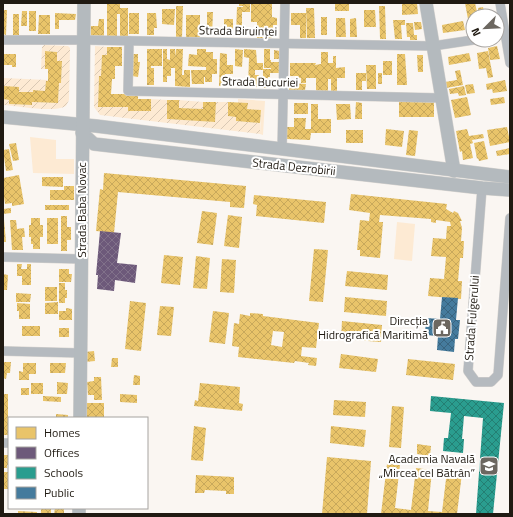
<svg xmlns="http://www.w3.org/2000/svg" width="513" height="517" font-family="'Titillium Web',sans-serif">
<defs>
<pattern id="garden-furrows" width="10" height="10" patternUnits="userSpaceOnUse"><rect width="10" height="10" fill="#fdead3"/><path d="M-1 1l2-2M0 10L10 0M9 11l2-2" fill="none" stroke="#d9c8b4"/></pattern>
<pattern id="homes-cross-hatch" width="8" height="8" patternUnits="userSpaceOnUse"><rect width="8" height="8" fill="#e9c46a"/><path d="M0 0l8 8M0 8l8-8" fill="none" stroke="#c8a85b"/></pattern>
<pattern id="offices-cross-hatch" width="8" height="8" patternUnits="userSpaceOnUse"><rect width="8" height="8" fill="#6d597a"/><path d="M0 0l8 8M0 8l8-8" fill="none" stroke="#81718a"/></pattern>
<pattern id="schools-cross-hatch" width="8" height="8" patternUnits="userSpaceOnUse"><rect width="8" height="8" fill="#2a9d8f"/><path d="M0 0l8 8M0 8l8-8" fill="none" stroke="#247f73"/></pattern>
<pattern id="public-cross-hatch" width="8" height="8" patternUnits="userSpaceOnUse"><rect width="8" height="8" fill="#457b9d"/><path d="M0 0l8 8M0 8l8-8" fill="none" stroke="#39647f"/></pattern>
</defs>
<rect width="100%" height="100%" fill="#faf6f2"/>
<!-- grass -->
<g fill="#fdead3">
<path d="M238,99L265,101L263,135L260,134L261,110L247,109L248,103H238Z"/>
<path d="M30,137L56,140V159H74V174L33,173Z"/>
<path d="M397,222L415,224L412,261L394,259Z"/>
</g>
<!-- garden -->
<g fill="url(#garden-furrows)">
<path d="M44,45L68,46L70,48L69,100L66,106C53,113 19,106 3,105V99L9,100V104L32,105V102L58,103L59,83H61L62,61H57V52L46,51L45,69H41L42,47Z"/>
<path d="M95,46L107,47V55H102L101,76H99L98,107H128V111H151V99L167,100V119L215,122L216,102H228V116L236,117V121L260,123V134L100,115L94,107Z"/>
<path d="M3,78L48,80V81L46,82L45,91L33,90V92H19L3,86Z"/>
<path d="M179,100L203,102V109L179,108Z"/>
</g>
<!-- homes -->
<g fill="url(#homes-cross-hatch)" fill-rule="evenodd">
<path d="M107,3H120V8H128V36H120V14H117V36H107Z"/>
<path d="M239,3H250V12H242V34H236L237,7H243V6H239Z"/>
<path d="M251,3L272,4V17L277,18V25H273L272,38H265V27H264L263,38H257V22H251Z"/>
<rect x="335" y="3" width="14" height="8"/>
<path d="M402,3H417L418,14L402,15Z"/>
<path d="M465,3H475L478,16H473V30H470Z"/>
<path d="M176,6H183L182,37H176Z"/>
<path d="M379,6H385L386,39H380Z"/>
<path d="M483,7L485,15L489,14L490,16H479L478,8Z"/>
<path d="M306,8H314L315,38H307Z"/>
<path d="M162,9H175L174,25L162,24Z"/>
<path d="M3,10H7L6,35L3,34Z"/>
<path d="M364,10H375L376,27H364Z"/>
<path d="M22,11H27V26H21Z"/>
<rect x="29" y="11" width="7" height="20"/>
<path d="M207,12H213L212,36H207Z"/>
<path d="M55,13L76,14L75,20H59V29H55Z"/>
<rect x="129" y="13" width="10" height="21"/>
<path d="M147,13H156L157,28H154V35H147Z"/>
<path d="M291,13H306V38H300V25H291Z"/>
<rect x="13" y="14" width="6" height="22"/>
<path d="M39,15H50V34H38Z"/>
<rect x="186" y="15" width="14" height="22"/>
<rect x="321" y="17" width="6" height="18"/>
<path d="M336,18H345L346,37H336Z"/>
<path d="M356,18L357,37H350V19Z"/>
<path d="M99,19H104V36H91V26H98Z"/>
<path d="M224,19H233V34L224,33Z"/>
<path d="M393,20H405V25H401L402,39H395Z"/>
<path d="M463,21L465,30L443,33L442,25Z"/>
<path d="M414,22H421L422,29L415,30Z"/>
<path d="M406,23H413L414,35H417V40H410V37H407Z"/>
<path d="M497,46L500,59L490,60L488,48Z"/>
<path d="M107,47H122V66H115V79H112L111,94H138V99H151V111H128V107H98L99,76H101L102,55H107Z"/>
<path d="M147,49H162V66H151V68H154V85H147Z"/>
<path d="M163,49H167V59L170,60V49H175V57L176,49H183L182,75H184V70H190V87L175,86V68H171V76H167V82H163Z"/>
<path d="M197,49H206V52H213V59H217V74H212V82H205V77H204V84H192L191,70H206V67L188,66L189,54L197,55Z"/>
<path d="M235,49L243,50L242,67L235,66Z"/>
<path d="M244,49L256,50L257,63H263V70H255V75H259L260,87H248L249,58L244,57Z"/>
<path d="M264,49H270V60H271V62H279V73H270V77H268V80H275V88H263V69H271V68H264Z"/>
<path d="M274,50L280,51L279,59H274Z"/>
<path d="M45,51L57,52V61H62L61,83H59L58,103L32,102V105L9,104V100L3,99V86L19,87V92H33V90L45,91L46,81H48V69H45Z"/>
<path d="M488,51L493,77L488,78L486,68L479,69L477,53Z"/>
<path d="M321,52H328V63H333V56H336V68L345,67V78H337V91H331V79H328V91H316V78H306V83H301V78H298V76H290V63H316L315,65L321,64Z"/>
<path d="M220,53L227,54V65H233V74H225L224,86H219Z"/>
<path d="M469,53L471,61L449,65L448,57Z"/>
<path d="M3,54H16V67H12V65H3Z"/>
<path d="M132,54H138V62H140L138,77L132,76Z"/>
<path d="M397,54H405L407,85H397Z"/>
<path d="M417,55H423V72H418Z"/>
<rect x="383" y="61" width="9" height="14"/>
<path d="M366,65H376V89H367Z"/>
<path d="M460,70L463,85L446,88L445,82L457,80L455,71Z"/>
<path d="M356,73H366V81H362V90H356Z"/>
<rect x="378" y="73" width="4" height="11"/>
<path d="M505,80L507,91L493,93L492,89L487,90L486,84Z"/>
<path d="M289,83L306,84L305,90H289Z"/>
<path d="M473,84L475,93L467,94L465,85Z"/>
<path d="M464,86L466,95L459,96L458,93L450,94L449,89Z"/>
<path d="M467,97L471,115L455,118L451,100Z"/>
<path d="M504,97L505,103L491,105L490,99Z"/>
<path d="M167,100H179V108L203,109V102H216L215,122L167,119Z"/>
<path d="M399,101L434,102V117H399Z"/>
<path d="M228,102L248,103L247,109L261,110L260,123L236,121V117L228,116Z"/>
<path d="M356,102L362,103V119H355Z"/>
<rect x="294" y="103" width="14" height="11"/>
<path d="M311,104H318V119H331V133H311L310,140L287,139V127H294V118H306L305,129H311Z"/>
<path d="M336,104H350L351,119L337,120Z"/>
<path d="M507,127L510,142L490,146L487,130Z"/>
<path d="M386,129L404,131L402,147L385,145Z"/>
<path d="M467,129L469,136L483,134L484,138L472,140L473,143L470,144L473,158L463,160L462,151L460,152L456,131Z"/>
<rect x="346" y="130" width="17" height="13"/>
<path d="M409,130L418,131L415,156L406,155Z"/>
<path d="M484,141L488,159L479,161L478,158L477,159L474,143Z"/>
<path d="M16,143L19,160L13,161L9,144Z"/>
<path d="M510,148V154L497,156L496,151Z"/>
<path d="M9,149L13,170L6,171L3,150Z"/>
<path d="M104,173L246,186L244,208L230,207V202L118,192L114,233L96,231L100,189L103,190Z"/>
<path d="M19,175L24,204L12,206V203L5,204L3,190V178Z"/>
<path d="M42,177H63V187L42,186Z"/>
<path d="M64,186H74V200H50V190H64Z"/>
<path d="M351,194L447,204L446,209L453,213L454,211L458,213L462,221H460L462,228L461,241H464L463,258H460L458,281H462L461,299L428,296L430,278L444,279L446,257L431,256L433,238L446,239L447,226H451L450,222L436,220V223L431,222V219L380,215L379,222H383L380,258L360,256V250H357L360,220L369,221L370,213L349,210Z"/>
<path d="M254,195L326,202L324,223L256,216L257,205L253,204Z"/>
<rect x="45" y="205" width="24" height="5"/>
<path d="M11,208V213L3,214V209Z"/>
<path d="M202,211L217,213L213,245L197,243Z"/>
<path d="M228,215L242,217L239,248L224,246Z"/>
<path d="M61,216H67V227H71V240H67V251H61Z"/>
<path d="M31,218H40V225H43V237H40V249H33V244H31V237H29V225H31Z"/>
<rect x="47" y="218" width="11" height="26"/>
<path d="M3,219H4L6,242H3Z"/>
<path d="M10,220H16L17,229L24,228L25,237H22L23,250H12Z"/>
<path d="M314,249L328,250L323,302L309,301Z"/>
<path d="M164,255L183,257L180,285L161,283Z"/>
<path d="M196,256L210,258L207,289L193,288Z"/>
<path d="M222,259L236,260L234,293L220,292Z"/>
<path d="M17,264H22L21,269H27V264H31V285H22V276H17Z"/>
<path d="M59,269H69V274H72L71,282H59Z"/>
<path d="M347,271L388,275L387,290L345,286Z"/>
<path d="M3,274L8,275L7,290H3Z"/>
<path d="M59,283H65V290H67V298H65V303H59Z"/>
<rect x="45" y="287" width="12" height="14"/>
<path d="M16,293L31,294L30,302H16Z"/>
<path d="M345,297L387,301L386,316L344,312Z"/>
<path d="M130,301L146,303L141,351L125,349Z"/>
<path d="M58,302V314H45V303Z"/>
<path d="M17,303L30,304V319H19V311H17Z"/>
<path d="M160,306L174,307L171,336L157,335Z"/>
<path d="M66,308L72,309V320H59V311H66Z"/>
<path d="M213,311L229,313L225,344L209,342Z"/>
<path d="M250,313L263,314V316L319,323L316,348L302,347L301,356L317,358L316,366L308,365L309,363L295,361L294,363L238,357L239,347L232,346L234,323L239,324L240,314L250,316ZM273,331L284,332L282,347L271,345Z"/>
<path d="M342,321L382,325L381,342L341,339Z"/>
<rect x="22" y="326" width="18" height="10"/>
<rect x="59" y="328" width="10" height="9"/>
<path d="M94,351L95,361L85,362V352Z"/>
<path d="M341,354L378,359L376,372L339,368Z"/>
<path d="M112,358H118V367H111Z"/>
<path d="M408,359L455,364L453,380L406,375Z"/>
<path d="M3,362H11L10,373H7L6,379L3,378Z"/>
<path d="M23,363H36V374H29V380H19V371L23,372Z"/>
<path d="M50,363H66L65,373H50Z"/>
<path d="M134,375L140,376V385H133Z"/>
<path d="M94,377H101L102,400H94V395H88L87,382L94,381Z"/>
<path d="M57,382L68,383L67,394H57Z"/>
<rect x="31" y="383" width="12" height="11"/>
<path d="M200,383L240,387L239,403L243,404L242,411L194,406L195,400L198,401Z"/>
<rect x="21" y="388" width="8" height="7"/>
<rect x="3" y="394" width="5" height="41"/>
<path d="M120,394L137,395V403L120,402Z"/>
<path d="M43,396L61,397V402L43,401Z"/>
<path d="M334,400L366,402L365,417L333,415Z"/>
<path d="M87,403H104V418L87,417Z"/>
<path d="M392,406L404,407L401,448L389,447Z"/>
<path d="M56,414L68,415V418H56Z"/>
<path d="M194,426L206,428L203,461L191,460Z"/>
<path d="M331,426L366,430L364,447L330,443Z"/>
<path d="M417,444L431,446L430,456L417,454Z"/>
<path d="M3,455H9V465H7V468H3Z"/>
<path d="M327,457L371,461L367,514H322Z"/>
<path d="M387,464L400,465L395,508L411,510L416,468L432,470L428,511L442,512L447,471L462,473L457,514H381Z"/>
<rect x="3" y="472" width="6" height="17"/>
<path d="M196,475L234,477V494H226V491L205,490L204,493H195Z"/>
<rect x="41" y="508" width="10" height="6"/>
<path d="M55,508L64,509V514H54Z"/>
<path d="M18,511L37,512V514H18Z"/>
</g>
<!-- offices -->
<path fill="url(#offices-cross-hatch)" d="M100,231L121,233L117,263L137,265L135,283L115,280L114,291L97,289L98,275H96Z"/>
<!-- schools -->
<path fill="url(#schools-cross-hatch)" d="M431,396L504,403L493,514H476L483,418L464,416L462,439H464L463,453L443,451L444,438H448L451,413L430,411Z"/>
<!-- public -->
<path fill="url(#public-cross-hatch)" d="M442,297L458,298L456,320H460L458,339H455L454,352L437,350L438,336L425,335L426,318L440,319Z"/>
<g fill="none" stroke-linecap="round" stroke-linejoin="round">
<!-- street casing -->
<g stroke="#d6d3cf" stroke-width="10">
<g id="street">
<path d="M500,3L510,63"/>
<path d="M3,40H83L433,46L473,40"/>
<path d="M129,41L128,91L441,98"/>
<path d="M282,150L285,3"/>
<path d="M482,188L468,371L476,382H491L498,375L510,218"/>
<path d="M3,257L81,259"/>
<path d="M3,351L80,353"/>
<path d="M3,443H9"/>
</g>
</g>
<!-- secondary casing -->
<g stroke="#d6d3cf" stroke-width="14">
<g id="secondary">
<path d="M426,3L454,171"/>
<path d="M3,117L96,126L510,177"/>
<path d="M82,133L94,144L482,188L510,190"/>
<path d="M80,418L84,3"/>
<path d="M79,514V508"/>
</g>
</g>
<!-- street -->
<use href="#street" stroke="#b5babf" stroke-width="9"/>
<!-- secondary -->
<use href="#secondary" stroke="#b4babe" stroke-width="13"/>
</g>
<!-- icons -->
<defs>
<g id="civic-square" transform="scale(1)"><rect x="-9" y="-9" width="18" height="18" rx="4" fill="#6c6760" stroke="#fff"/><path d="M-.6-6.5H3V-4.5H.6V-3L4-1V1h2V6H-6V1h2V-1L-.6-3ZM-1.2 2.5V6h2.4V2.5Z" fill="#fff"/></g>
<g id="university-square" transform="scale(1)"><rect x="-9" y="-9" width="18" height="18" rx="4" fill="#6c6760" stroke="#fff"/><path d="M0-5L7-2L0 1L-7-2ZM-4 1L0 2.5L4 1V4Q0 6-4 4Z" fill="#fff"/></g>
</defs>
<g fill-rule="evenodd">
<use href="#civic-square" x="442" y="328"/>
<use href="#university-square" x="489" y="466"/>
</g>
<g text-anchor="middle" stroke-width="4" stroke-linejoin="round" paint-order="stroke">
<!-- street labels -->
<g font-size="12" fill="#201a12" stroke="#fff">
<text transform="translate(238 31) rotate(1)" y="4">Strada Biruinței</text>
<text transform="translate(260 82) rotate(1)" y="4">Strada Bucuriei</text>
<text transform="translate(294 167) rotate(6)" y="4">Strada Dezrobirii</text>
<text transform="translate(82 210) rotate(-90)" y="4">Strada Baba Novac</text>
<text transform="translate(472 318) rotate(-86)" y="4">Strada Fulgerului</text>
</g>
<!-- poi labels -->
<g font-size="12" fill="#201a12" stroke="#fff" text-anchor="end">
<text x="428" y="325">Direcția<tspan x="428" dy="14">Hidrografică Maritimă</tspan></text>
<text x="475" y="463">Academia Navală<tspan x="475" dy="14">„Mircea cel Bătrân”</tspan></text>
</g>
</g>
<!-- border -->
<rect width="513" height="517" fill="none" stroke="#201a12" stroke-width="8"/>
<!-- legend -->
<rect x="8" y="417" width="140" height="92" fill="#ffffff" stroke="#a6a3a0"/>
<rect x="16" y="427" width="20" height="12" fill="#e9c46a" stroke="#a6a3a0"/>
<text x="44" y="437" font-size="12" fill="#201a12">Homes</text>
<rect x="16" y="447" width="20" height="12" fill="#6d597a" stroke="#a6a3a0"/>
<text x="44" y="457" font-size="12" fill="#201a12">Offices</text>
<rect x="16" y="467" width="20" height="12" fill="#2a9d8f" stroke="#a6a3a0"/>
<text x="44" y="477" font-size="12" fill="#201a12">Schools</text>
<rect x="16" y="487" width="20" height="12" fill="#457b9d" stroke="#a6a3a0"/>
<text x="44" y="497" font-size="12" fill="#201a12">Public</text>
<!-- north arrow -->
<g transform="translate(485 28) rotate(246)"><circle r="19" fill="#ffffff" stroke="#a6a3a0"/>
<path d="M0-3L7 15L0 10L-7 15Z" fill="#6c6760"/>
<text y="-6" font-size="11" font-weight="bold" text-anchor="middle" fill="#201a12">N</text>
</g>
</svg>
